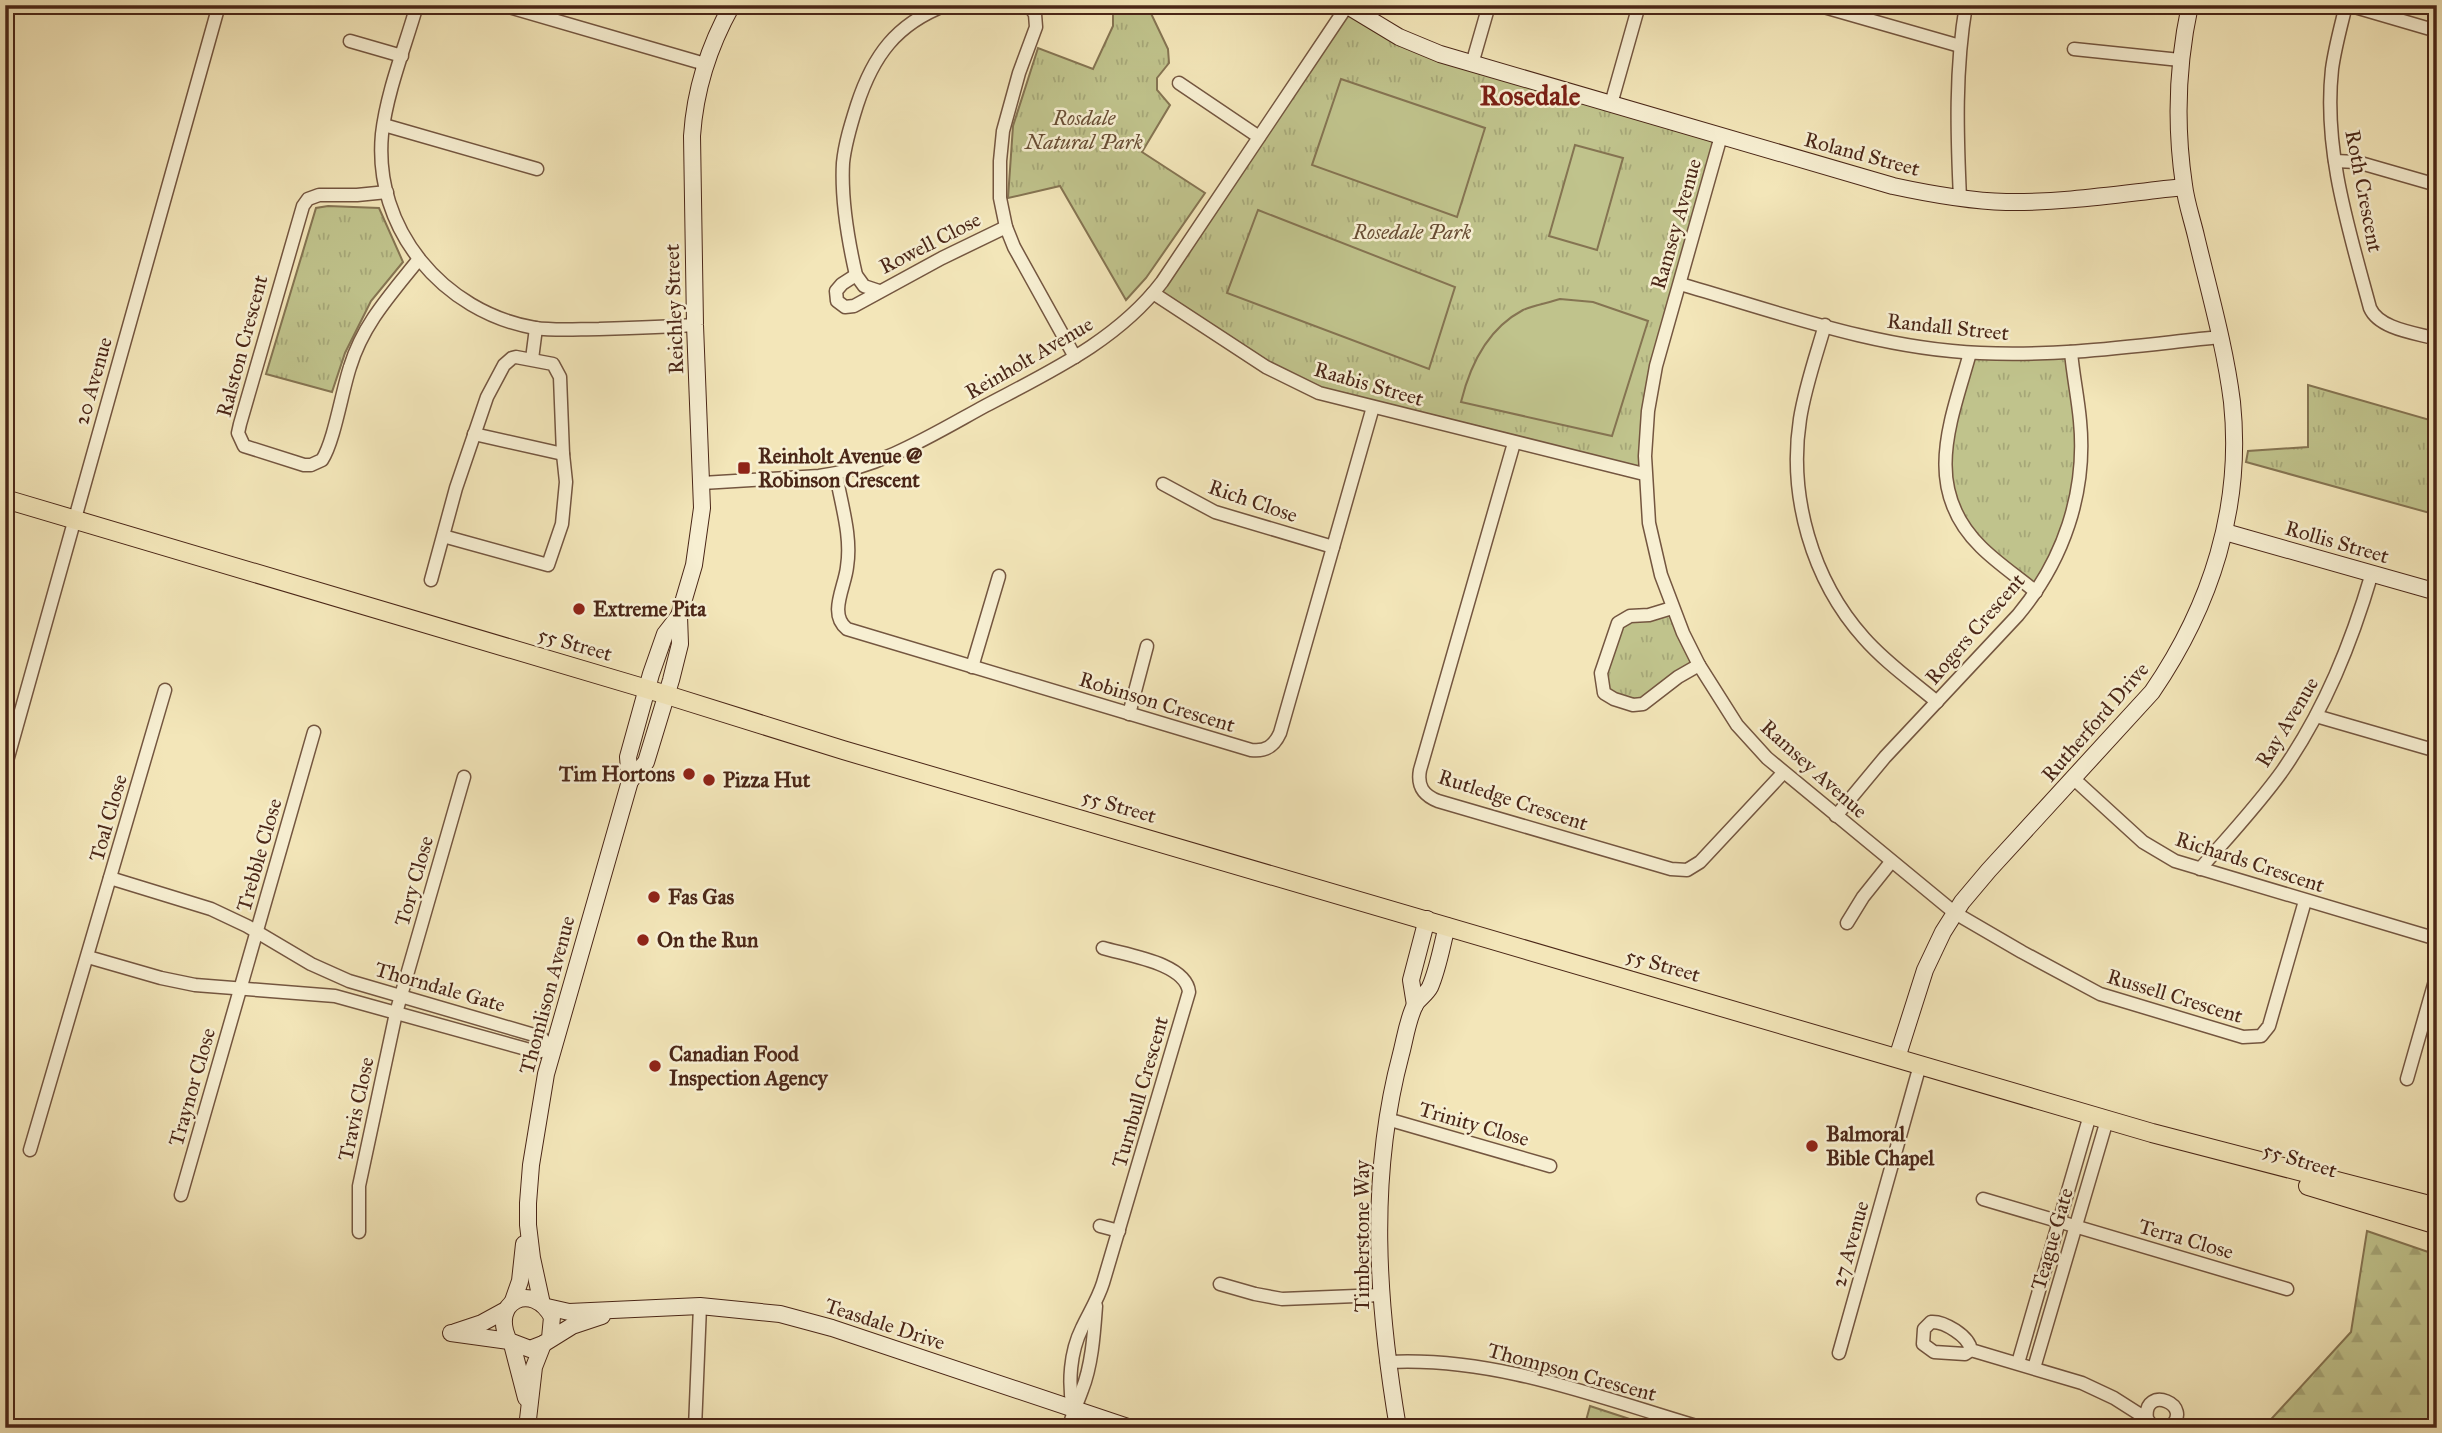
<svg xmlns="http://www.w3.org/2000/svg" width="2442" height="1433" font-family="'IM FELL Great Primer',serif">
<defs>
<pattern id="grass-tufts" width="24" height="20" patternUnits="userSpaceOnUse" patternTransform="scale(1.75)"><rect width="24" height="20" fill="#c0c38c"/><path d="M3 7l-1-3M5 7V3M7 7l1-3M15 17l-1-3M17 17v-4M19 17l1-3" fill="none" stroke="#a6a778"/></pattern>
<pattern id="forest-firs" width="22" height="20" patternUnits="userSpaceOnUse" patternTransform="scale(1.75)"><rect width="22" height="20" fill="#c0c38c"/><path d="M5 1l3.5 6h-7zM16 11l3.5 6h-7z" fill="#a6a778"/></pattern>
</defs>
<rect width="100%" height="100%" fill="#f3e6b9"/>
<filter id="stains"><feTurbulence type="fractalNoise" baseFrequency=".00286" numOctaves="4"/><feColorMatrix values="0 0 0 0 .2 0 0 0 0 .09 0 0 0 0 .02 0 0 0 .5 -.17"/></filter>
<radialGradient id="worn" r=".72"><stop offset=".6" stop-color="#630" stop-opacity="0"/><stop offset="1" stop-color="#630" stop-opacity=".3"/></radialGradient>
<!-- grass -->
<g fill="url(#grass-tufts)" stroke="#857452" stroke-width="2">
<path d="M1113,5H1147L1168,49L1169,63L1157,78V90L1170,105L1142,152L1205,193L1146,278L1126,300L1060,186L1008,198L1013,126L1038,48L1093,69L1113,26Z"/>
<path d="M1347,6L1399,37L1721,136L1652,386L1644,474L1319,393L1153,293Z"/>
<path d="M328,206L379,208L403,262L371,301L345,353L332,392L266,374L316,208Z"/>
<path d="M2071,352L2079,409L2073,512L2036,592L1974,540L1945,474L1970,353Z"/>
<path d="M2308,385L2430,420C2442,442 2438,474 2432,498L2437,500V515L2246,462L2248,451L2308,447Z"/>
<path d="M1672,608L1699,665L1643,704L1602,688L1615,626Z"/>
<path d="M1590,1406L1657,1428H1584Z"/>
</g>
<!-- forest -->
<path fill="url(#forest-firs)" stroke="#857452" stroke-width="2" d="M2367,1231L2437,1255V1428H2263L2351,1332Z"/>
<!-- pitch -->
<g fill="#c0c38c" stroke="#857452" stroke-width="2">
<path d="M1341,79L1485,128L1457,217L1312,165Z"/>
<path d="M1575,145L1623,158L1597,250L1549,236Z"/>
<path d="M1258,210L1455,287L1429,369L1227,293Z"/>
<path d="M1560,299L1593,302L1648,321L1612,436L1461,402C1470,365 1487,329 1523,310C1534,305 1548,303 1560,299Z"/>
</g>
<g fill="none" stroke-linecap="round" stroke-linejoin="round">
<!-- street casing -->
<g stroke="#745640" stroke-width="15">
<g id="street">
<path d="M417,5C405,47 387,91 382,134C373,229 443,312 535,328C556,331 578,329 599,329C631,328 663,327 695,325"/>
<path d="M502,5L705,64"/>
<path d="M1028,5L1035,14L1036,27L1019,73L1003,131L1000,161V198L1006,227L1014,247L1075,357"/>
<path d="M1817,5L1960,46"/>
<path d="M2346,5C2341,26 2335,47 2332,69C2323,150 2349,230 2370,308C2379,329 2416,333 2437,339"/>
<path d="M2348,5L2437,31"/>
<path d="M350,41L402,56"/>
<path d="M2074,49L2180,60"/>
<path d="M1472,64L1489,5"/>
<path d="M1179,83L1259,137"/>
<path d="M1611,104L1639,5"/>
<path d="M384,125L537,169"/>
<path d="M1721,136L1656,366L1648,411L1645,456L1649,523L1661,575L1683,633L1699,665L1737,725L1767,758L1955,913L2022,952L2100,994L2243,1037L2261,1036L2269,1026L2305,901"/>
<path d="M2335,161L2357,162L2437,185"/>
<path d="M387,192L357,195H319L308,199L303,206L240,424L238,433L244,446L304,465H311L322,460C334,442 342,391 350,367C363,324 391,294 419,259"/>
<path d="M1960,198C1957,134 1955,69 1966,5"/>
<path d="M856,275L842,284L836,291L837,301L845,307L854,306L942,258L1006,227"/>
<path d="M1680,284C1778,312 1877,349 1980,353C2061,357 2140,345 2220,337"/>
<path d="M879,291L864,286L856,275C848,240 841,199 843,163C845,143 851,124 857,105C873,56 896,24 946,5"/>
<path d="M1153,293L1266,367L1319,393L1644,474"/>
<path d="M1825,325C1816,356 1805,387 1800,419C1788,496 1812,580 1864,638C1885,662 1912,681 1937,702"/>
<path d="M1970,353C1951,421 1921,488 1981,547C1997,563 2018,577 2036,592"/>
<path d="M532,359L536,328"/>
<path d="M474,434L563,454"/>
<path d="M1514,443L1420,770C1417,786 1423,795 1438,801L1671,869L1687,870L1700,862L1783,773"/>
<path d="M836,474C841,504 852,536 847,567C845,587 828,614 847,629L1251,750C1266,752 1274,746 1280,733L1373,407"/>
<path d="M702,483L819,476C880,468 932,435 985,406C1049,372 1117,341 1162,282L1347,6"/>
<path d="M1163,484L1215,512L1333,547"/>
<path d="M431,580L456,488L487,397L504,365L512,358L516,357L553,364L560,377L563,454L566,482L562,524L548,565L443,536"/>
<path d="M1672,608L1649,615L1630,616L1618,623L1601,673L1604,693L1614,699L1633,705L1643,704L1678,677L1699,665"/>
<path d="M972,667L999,576"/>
<path d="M1129,714L1147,646"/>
<path d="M2316,716L2437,751"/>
<path d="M5,768L219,5"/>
<path d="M2074,779L2143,842L2175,861L2437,939"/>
<path d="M1836,816L1885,757L2018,615C2063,561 2087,493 2080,421C2078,398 2073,375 2071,352"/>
<path d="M2200,869C2228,837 2258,805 2283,770C2325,709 2351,644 2372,573"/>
<path d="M1847,923L1863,897L1891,862"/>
<path d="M88,957L161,978L195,985L335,996L537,1052L551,1049L541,1037L349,981L311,964L247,926L211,909L110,878"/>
<path d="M2407,1079L2437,974"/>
<path d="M1387,1119L1550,1166"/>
<path d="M30,1150L165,690"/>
<path d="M181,1195L314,732"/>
<path d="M1983,1199L2287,1289"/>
<path d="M1100,1226L1119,1231"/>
<path d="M359,1232V1186L396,1013L464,777"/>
<path d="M1220,1284L1255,1294L1282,1299L1381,1295"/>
<path d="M1971,1350L1965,1354L1934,1352L1923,1344L1924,1329L1931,1322C1944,1321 1969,1336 1971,1350L2082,1383L2114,1398L2147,1419"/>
<path d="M1839,1353L1920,1065"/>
<path d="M1387,1362C1496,1356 1600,1398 1703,1428"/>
<path d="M2018,1363L2090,1115"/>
<path d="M2034,1368L2107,1120"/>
<path d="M1073,1409C1068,1383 1070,1352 1082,1328C1089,1313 1098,1299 1103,1283L1189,992C1186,963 1126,955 1103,948"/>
<path d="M695,1428L700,1306"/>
<path d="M1069,1428C1072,1414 1077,1404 1082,1390C1092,1365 1094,1333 1096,1306"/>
<path d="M2154,1428L2147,1419C2142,1383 2197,1405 2169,1428"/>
</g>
</g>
<!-- secondary casing -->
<g stroke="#4a2617" stroke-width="18">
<g id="secondary">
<path d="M1346,5L1399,37L1440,54L1893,186C1930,194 1967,201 2006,202C2065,203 2125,193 2184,187"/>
<path d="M2225,532L2437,592"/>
<path d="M630,781L646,762L671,680L680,644L679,616L694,565L702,508L695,325L692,136C695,90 709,46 732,5"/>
<path d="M1415,1005L1411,980L1427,919"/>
<path d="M1897,1058L1925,970L1943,932L1962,902L1989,870L2152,692C2211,606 2243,507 2232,402C2225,346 2209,291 2196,236C2192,219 2186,202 2184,185C2175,124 2177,65 2190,5"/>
<path d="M513,1301L520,1281L524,1244"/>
<path d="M542,1304L532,1258L528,1225V1203L531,1165L546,1074L630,781L628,757L651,674L665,634L679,616"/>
<path d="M547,1307L569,1312L700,1306L780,1314L832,1328L1131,1428"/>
<path d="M455,1332L482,1323L504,1311"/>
<path d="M451,1333L509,1341"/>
<path d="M550,1338L552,1317C533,1281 489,1301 509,1341L530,1349L543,1344L572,1326L602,1316"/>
<path d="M512,1344L526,1398"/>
<path d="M527,1428L534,1367L543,1344"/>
<path d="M1398,1428C1377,1303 1368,1178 1401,1054C1405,1039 1408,1017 1416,1003C1420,998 1427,993 1430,987C1438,969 1442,945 1447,926"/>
</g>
</g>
<!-- primary casing -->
<g stroke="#4a2617" stroke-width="20">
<g id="primary">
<path d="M5,499L667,695L843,750L2152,1133L2437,1207"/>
<path d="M2308,1186L2437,1225"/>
</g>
</g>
<!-- street -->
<use href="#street" stroke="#f7efd2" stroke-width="12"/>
<!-- secondary -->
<use href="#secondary" stroke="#f7efd2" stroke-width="16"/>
<!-- primary -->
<use href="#primary" stroke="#f3e6b9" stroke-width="18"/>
</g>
<!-- markers -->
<g fill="#8f2418" stroke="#f7efd2" stroke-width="2.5">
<rect x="737" y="461" width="14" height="14" rx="3.5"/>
<circle cx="579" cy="609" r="7"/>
<circle cx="689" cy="774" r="7"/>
<circle cx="709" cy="780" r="7"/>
<circle cx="654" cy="897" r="7"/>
<circle cx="643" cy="940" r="7"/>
<circle cx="655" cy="1066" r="7"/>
<circle cx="1812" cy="1146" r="7"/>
</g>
<g text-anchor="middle" stroke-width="5" stroke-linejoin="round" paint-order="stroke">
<!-- park labels -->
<g font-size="21" font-style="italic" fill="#684d34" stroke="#f7efd2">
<text x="1084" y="125">Rosdale<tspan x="1084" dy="24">Natural Park</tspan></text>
<text x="1412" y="239">Rosedale Park</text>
</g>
<!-- street labels -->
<g font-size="21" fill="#4a2617" stroke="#f7efd2">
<text transform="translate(1862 154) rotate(15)" y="7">Roland Street</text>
<text transform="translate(2364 191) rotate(79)" y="7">Roth Crescent</text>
<text transform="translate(1676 224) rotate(-74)" y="7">Ramsey Avenue</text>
<text transform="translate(930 243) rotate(-27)" y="7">Rowell Close</text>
<text transform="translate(674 309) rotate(-92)" y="7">Reichley Street</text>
<text transform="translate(1948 327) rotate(6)" y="7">Randall Street</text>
<text transform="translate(242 346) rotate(-75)" y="7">Ralston Crescent</text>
<text transform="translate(1029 358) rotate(-30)" y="7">Reinholt Avenue</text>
<text transform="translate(93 381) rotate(-74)" y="7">20 Avenue</text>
<text transform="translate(1369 384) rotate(16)" y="7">Raabis Street</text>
<text transform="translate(1253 501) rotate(19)" y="7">Rich Close</text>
<text transform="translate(2337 542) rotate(16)" y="7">Rollis Street</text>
<text transform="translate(1975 629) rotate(-49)" y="7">Rogers Crescent</text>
<text transform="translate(575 644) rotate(16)" y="7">55 Street</text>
<text transform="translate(1157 702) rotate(17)" y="7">Robinson Crescent</text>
<text transform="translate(2095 722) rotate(-49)" y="7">Rutherford Drive</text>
<text transform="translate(2287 722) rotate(-59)" y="7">Ray Avenue</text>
<text transform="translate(1814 769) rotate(42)" y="7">Ramsey Avenue</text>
<text transform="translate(1513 800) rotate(18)" y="7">Rutledge Crescent</text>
<text transform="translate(1119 806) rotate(16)" y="7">55 Street</text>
<text transform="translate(108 818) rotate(-74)" y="7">Toal Close</text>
<text transform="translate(259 855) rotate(-74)" y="7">Trebble Close</text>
<text transform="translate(2250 862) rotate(18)" y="7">Richards Crescent</text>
<text transform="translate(414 881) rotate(-74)" y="7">Tory Close</text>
<text transform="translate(1663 965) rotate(16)" y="7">55 Street</text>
<text transform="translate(440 987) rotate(16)" y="7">Thorndale Gate</text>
<text transform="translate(547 995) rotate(-75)" y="7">Thomlison Avenue</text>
<text transform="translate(2175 996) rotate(17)" y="7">Russell Crescent</text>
<text transform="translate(192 1087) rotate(-74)" y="7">Traynor Close</text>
<text transform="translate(1140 1092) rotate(-74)" y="7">Turnbull Crescent</text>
<text transform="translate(356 1109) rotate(-78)" y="7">Travis Close</text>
<text transform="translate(1474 1124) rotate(16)" y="7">Trinity Close</text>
<text transform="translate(2300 1160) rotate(17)" y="7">55 Street</text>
<text transform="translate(1362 1236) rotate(-90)" y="7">Timberstone Way</text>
<text transform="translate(2052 1239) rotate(-74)" y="7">Teague Gate</text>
<text transform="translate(2186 1239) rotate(16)" y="7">Terra Close</text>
<text transform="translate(1850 1244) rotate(-74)" y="7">27 Avenue</text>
<text transform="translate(885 1324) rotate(18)" y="7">Teasdale Drive</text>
<text transform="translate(1572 1372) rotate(15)" y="7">Thompson Crescent</text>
</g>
<!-- poi labels -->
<g font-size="21" font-weight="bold" fill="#4a2617" stroke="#f7efd2" text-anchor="start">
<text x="758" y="463">Reinholt Avenue @<tspan x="758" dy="24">Robinson Crescent</tspan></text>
<text x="593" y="616">Extreme Pita</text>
<text x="675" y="781" text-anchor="end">Tim Hortons</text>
<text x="723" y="787">Pizza Hut</text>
<text x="668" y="904">Fas Gas</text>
<text x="657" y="947">On the Run</text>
<text x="669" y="1061">Canadian Food<tspan x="669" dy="24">Inspection Agency</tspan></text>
<text x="1826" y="1141">Balmoral<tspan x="1826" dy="24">Bible Chapel</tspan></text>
</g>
<!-- district labels -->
<g font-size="28" font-weight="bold" fill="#7a1f14" stroke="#f7efd2">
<text x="1530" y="105">Rosedale</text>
</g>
</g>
<!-- margin -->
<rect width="2442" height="1433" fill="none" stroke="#f3e6b9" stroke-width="28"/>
<rect x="7" y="7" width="2428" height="1419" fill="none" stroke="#4a2617" stroke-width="3.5"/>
<rect x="14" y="14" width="2414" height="1405" fill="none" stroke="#4a2617" stroke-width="2"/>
<rect width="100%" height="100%" filter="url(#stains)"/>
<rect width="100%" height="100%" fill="url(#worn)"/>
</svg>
